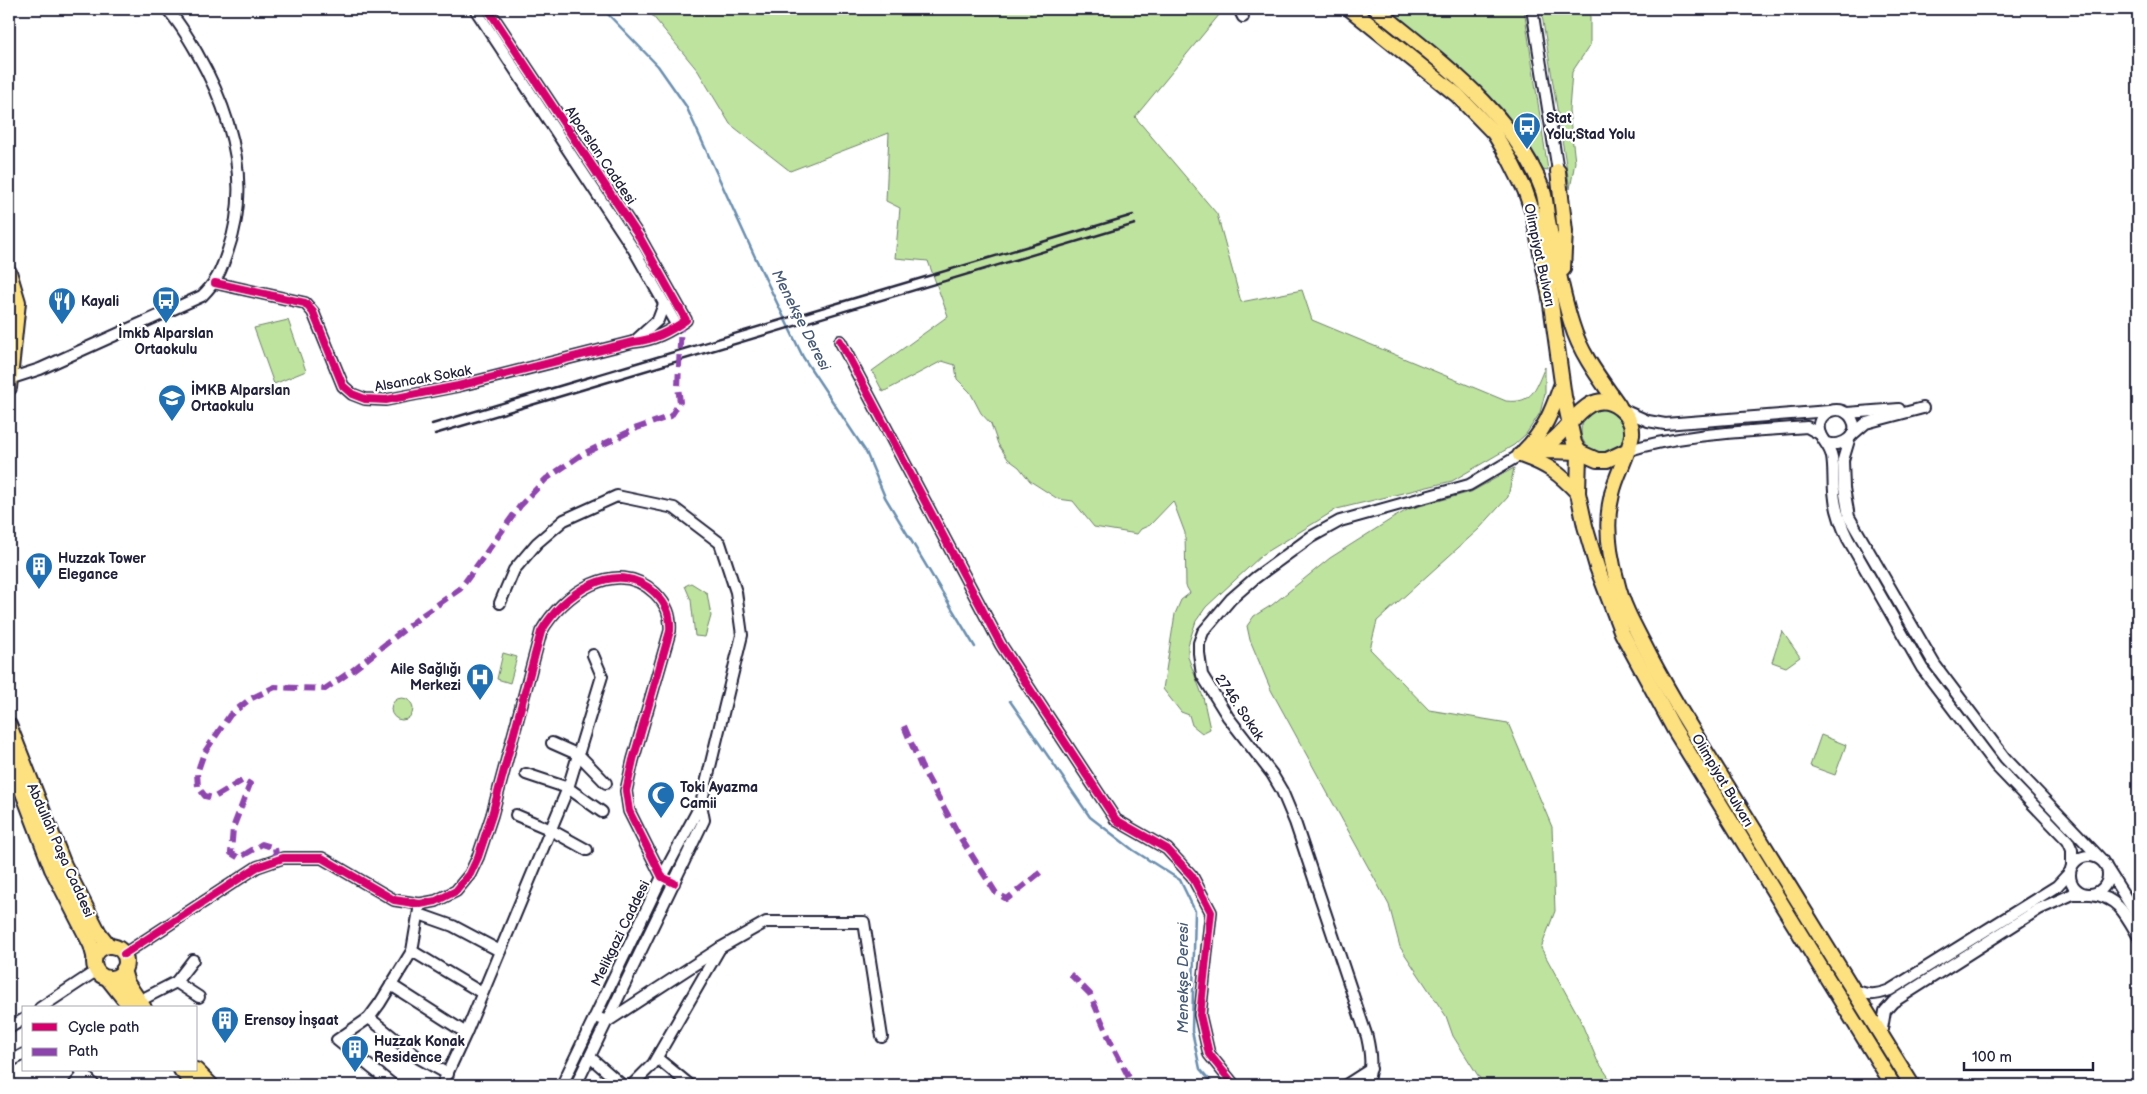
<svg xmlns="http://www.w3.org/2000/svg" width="2147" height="1094" font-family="'Balsamiq Sans',sans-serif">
<rect width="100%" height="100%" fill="#fff"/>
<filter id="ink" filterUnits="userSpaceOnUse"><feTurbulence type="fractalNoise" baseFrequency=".02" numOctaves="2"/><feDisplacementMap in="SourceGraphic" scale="10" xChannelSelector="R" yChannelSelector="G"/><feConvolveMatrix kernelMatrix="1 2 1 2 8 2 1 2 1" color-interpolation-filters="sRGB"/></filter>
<g filter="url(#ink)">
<!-- green -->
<g fill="#bee39e" stroke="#70826c">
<path d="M647,9H1224L1135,117L1217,214L1241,302L1302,290L1312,320L1506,401C1533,404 1535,389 1545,367V393L1540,413L1526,434L1514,445L1452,481L1337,509L1262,555L1206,607L1196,621L1188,645V657L1203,697L1210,729L1202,733L1192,725L1189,715L1181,712L1163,689L1175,614L1181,600L1190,593L1186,586L1185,533L1173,501L1150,525L1141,529L1137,534L1094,527L1073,501L1058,499L1030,481L1019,467L1008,459L998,444L991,424L981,413L970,392L957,379L955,365L942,361L883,392L872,371L948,316L928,261L895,258L900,208L886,201L889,133L790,171L730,124L698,71Z"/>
<path d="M1387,9H1524L1548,170L1542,169L1505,112L1483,89Z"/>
<path d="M1541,9H1590V45L1572,72L1569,110L1575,162L1570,189Z"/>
<path d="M288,320L306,371L274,384L254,328Z"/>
<circle cx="1603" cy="431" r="22"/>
<path d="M1514,468L1508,497L1479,529L1377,621L1370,649L1429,710L1508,723L1552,827L1555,911L1541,948L1579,1017L1597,1060L1614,1085H1484L1453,1036L1446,1016L1400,947L1389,905L1271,690L1250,640L1247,626L1254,616L1272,605L1330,558L1393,518L1409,509L1471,492Z"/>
<path d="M691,583L707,593L711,616L705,637L695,636L691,600L685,586Z"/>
<path d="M1782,631L1800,657L1786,667L1772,662Z"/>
<path d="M503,653L517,657L510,683L497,679Z"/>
<circle cx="402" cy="709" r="11"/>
<path d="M1821,735L1846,745L1835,775L1810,766Z"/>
</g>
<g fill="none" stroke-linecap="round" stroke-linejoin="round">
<!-- stream -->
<g stroke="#6b8faf" stroke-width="2.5">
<path d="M603,9L658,66L686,106L755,257L803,357L866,452L885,497L975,647"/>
<path d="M1010,701L1090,817L1133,850L1180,880L1195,911L1192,1031L1200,1069L1214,1085"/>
</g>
<!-- minor casing -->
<g stroke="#22223b" stroke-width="14">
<g id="minor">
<path d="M475,9L634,250L677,326"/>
<path d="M1239,9L1243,17"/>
<path d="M1532,9L1558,171"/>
<path d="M215,283L305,303L313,312L343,386L352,394L365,399L386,400L458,386L633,342C654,340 669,332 686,320L640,238L488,9"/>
<path d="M635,341L658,320L664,304"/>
<path d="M840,341L1001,645L1116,820L1167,849L1192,876L1211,912L1200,1015L1209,1054L1234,1085"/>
<path d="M9,379L40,369L202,296C217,281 221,271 228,250C252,183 231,113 197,53C188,37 179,22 167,9"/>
<path d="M1621,409L1648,421L1665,424L1829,411"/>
<path d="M1847,413L1899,409"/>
<path d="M1852,435L1866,423L1923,408"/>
<path d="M1849,440L1843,460L1844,488L1849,517L1935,665L2005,758L2102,860"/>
<path d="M1827,443C1842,448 1861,435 1852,419C1842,402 1816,411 1819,430C1820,439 1830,445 1832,457C1834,468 1833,480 1834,491C1835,509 1840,523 1848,539L1922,668L1996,766L2068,841L2072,850V866"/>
<path d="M1626,451C1684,433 1746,432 1807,427L1820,434"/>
<path d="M500,603L514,570L537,543L564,520L617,496L674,508L720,543L736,592L742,635L701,804L662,877L562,1085"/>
<path d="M552,743L579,755L606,783"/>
<path d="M526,774L568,788L602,812"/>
<path d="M516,815L549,829L587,850"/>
<circle cx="2089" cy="875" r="19"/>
<path d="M2108,870L2138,917"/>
<path d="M2091,894C2118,897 2126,915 2138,936"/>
<path d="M419,914L453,926L500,951"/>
<path d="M412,951L482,993"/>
<path d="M124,954L257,867L283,858H322L394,900L420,904L436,901L456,891L470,874L478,857L492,815L541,632C562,594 617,556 655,593C667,605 671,615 670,631L633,760L626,791L629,811L662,877L674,883"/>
<path d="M176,982L199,997"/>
<path d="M391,985L466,1033"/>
<path d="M1852,988C1866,997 1876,995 1890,990L2057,886L2070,872"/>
<path d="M139,1001L176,982L193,960"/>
<path d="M40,1008L96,971"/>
<path d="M595,1017L608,1021L720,948L766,922H864L882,1037"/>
<path d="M369,1018L419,1058L448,1074"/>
<path d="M9,1028L24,1019"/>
<path d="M1881,1035L1885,1011L1893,1002L2039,909L2073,894H2085"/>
<path d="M590,1057L622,1085"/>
<path d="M657,1058L690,1085"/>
<path d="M9,1062L24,1054"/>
<path d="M80,1070L94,1085"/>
<path d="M9,1082L10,1085"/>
<path d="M74,1085L86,1071"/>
<path d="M393,1085L337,1040L369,1018L380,1003L412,951L420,904"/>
<path d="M442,1085L466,1033L568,788L602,676L593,655"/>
<path d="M576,1085L704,820L701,804"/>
<path d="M632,1085L653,1064L720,948"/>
<path d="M1346,1085L1371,1069"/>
<path d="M1367,1085C1372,1067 1371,1055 1367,1037L1295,822L1282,791L1272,774L1228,717L1202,675L1199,653V643L1203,632L1231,599L1255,578L1311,537L1340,521L1469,485L1520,455"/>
</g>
</g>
<!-- major casing -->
<g stroke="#22223b" stroke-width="18">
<g id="major">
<path d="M1350,9L1457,95L1494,133L1509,158L1525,190L1533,213L1550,297L1564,397L1574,443L1579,452"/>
<path d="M1376,9C1438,60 1514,113 1543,191C1546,200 1546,211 1548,221C1555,255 1561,291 1572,325C1581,355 1601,380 1619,406"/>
<path d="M1558,171L1565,231L1563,269"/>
<path d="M9,272L18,302L9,388"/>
<path d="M1524,451C1544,432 1552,411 1561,386"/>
<path d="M1579,452L1578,493L1585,526L1597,567L1622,633L1674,729L1893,1085"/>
<path d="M1535,453L1547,451L1579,452L1597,460H1607L1626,451"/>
<path d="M1520,455C1531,451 1543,448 1552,441C1571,427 1590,385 1619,408C1627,414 1633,424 1632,435C1629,455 1616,474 1612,494C1605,522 1609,554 1617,582C1622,604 1633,624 1643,643C1668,693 1698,739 1727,786C1789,885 1850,986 1912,1085"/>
<path d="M1523,456C1548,465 1559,473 1578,493"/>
<path d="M9,725L64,865L99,933L109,946"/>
<path d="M9,756L52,869L91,945L94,956"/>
<circle cx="110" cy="962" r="16"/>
<path d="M123,970L127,983L144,1008"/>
<path d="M108,979L131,1008"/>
<path d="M181,1070L195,1085"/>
<path d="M196,1070L211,1085"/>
</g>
</g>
<!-- minor -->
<use href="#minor" stroke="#fff" stroke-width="10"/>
<!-- major -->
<use href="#major" stroke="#fde080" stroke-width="14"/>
<!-- rail -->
<g stroke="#22223b" stroke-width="2.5">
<path d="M432,424L1133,215"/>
<path d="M435,434L1135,224"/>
</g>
<!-- quiet -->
<g stroke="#8e44ad" stroke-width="6" stroke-dasharray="12 6" stroke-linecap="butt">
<path d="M904,726L921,766L960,837L996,893L1007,899L1042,871"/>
<path d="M277,860L275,848L262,844L239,858L231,853L233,828L250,784L243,780L213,798L205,796L198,787L197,773L204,753L230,715L250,699L275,687L325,689L353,670L420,617L460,589L520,506L546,479L581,455L637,428L671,416L680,402L678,387L681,323"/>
<path d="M1070,974L1090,994L1113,1047L1133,1085"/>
</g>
<!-- cycleway casing -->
<g stroke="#fff" stroke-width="11">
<g id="cycleway">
<path d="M215,283L305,303L313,312L343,386L352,394L365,399L386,400L458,386L633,342C654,340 669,332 686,320L640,238L488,9"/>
<path d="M840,341L1001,645L1116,820L1167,849L1192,876L1211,912L1200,1015L1209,1054L1234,1085"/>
<path d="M124,954L257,867L283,858H322L394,900L420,904L436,901L456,891L470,874L478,857L492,815L541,632C562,594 617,556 655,593C667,605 671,615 670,631L633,760L626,791L629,811L662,877L674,883"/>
</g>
</g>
<!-- cycleway -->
<use href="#cycleway" stroke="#d6006c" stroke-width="8"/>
</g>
</g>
<!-- icons -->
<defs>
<g id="bus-pin" transform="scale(1.4375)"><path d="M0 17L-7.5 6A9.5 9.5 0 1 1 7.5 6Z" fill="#1f6fb2" stroke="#fff"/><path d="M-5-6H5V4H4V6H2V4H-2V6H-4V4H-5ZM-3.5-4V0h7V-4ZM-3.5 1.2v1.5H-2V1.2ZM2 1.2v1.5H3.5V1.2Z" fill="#fff"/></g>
<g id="restaurant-pin" transform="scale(1.4375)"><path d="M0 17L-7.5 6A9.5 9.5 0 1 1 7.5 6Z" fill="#1f6fb2" stroke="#fff"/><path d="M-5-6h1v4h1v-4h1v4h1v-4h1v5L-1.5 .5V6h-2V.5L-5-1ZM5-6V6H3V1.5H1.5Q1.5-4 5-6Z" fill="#fff"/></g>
<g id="school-pin" transform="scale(1.4375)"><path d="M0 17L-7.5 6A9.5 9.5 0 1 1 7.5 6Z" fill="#1f6fb2" stroke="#fff"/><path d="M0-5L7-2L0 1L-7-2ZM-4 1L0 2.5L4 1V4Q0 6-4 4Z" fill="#fff"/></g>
<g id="building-pin" transform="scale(1.4375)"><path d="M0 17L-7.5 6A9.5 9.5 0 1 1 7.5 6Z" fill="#1f6fb2" stroke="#fff"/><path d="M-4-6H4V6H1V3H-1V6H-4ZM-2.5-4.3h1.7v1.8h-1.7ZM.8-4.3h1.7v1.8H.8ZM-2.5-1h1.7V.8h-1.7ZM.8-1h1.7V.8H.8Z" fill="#fff"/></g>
<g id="hospital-pin" transform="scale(1.4375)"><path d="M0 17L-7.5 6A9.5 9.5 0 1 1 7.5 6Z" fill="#1f6fb2" stroke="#fff"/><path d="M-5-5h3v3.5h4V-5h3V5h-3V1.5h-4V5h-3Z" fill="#fff"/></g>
<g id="mosque-pin" transform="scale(1.4375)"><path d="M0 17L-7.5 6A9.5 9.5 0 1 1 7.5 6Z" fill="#1f6fb2" stroke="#fff"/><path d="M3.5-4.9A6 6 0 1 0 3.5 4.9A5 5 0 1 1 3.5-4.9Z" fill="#fff"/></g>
</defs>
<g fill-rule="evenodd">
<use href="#bus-pin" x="1527" y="126"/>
<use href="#bus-pin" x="166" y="300"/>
<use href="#restaurant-pin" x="62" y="301"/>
<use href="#school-pin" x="172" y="398"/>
<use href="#building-pin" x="39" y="566"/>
<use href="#hospital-pin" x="480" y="677"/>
<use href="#mosque-pin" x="661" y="795"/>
<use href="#building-pin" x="225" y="1020"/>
<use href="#building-pin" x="355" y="1049"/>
</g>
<g text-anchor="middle" stroke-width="4.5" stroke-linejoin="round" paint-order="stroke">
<!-- poi labels -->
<g font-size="14" font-weight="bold" fill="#22223b" stroke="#fff" text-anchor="start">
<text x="1546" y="123">Stat<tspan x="1546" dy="16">Yolu;Stad Yolu</tspan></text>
<text x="81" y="306">Kayali</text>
<text x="166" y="338" text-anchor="middle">İmkb Alparslan<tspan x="166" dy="16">Ortaokulu</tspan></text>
<text x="191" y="395">İMKB Alparslan<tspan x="191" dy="16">Ortaokulu</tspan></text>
<text x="58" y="563">Huzzak Tower<tspan x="58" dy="16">Elegance</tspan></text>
<text x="461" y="674" text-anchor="end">Aile Sağlığı<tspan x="461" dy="16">Merkezi</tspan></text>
<text x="680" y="792">Toki Ayazma<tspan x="680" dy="16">Camii</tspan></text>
<text x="244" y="1025">Erensoy İnşaat</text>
<text x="374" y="1046">Huzzak Konak<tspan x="374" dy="16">Residence</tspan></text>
</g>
<!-- street labels -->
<g font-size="14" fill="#22223b" stroke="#fff">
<text transform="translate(601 155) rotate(56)" y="5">Alparslan Caddesi</text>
<text transform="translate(1540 255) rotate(78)" y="5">Olimpiyat Bulvarı</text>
<text transform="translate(423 378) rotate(-10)" y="5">Alsancak Sokak</text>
<text transform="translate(1240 707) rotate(56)" y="5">2746. Sokak</text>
<text transform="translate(1723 780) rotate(59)" y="5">Olimpiyat Bulvarı</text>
<text transform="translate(61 850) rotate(66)" y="5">Abdullah Paşa Caddesi</text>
<text transform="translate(620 933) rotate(-64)" y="5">Melikgazi Caddesi</text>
</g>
<!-- water labels -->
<g font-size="15" font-style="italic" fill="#465975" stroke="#fff">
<text transform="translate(801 320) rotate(63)" y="5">Menekşe Deresi</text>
<text transform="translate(1183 978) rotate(-90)" y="5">Menekşe Deresi</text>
</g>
</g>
<!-- margin -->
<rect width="2147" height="1094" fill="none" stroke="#fff" stroke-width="30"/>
<rect x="15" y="15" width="2117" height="1064" fill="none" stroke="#22223b" stroke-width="2" filter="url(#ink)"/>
<!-- legend -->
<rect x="22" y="1006" width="175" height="65" fill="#ffffff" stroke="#a7a7b1"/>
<rect x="32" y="1023" width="25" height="8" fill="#d6006c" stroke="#a7a7b1"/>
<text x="68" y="1032" font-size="15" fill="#22223b">Cycle path</text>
<rect x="32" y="1048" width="25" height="8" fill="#8e44ad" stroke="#a7a7b1"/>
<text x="68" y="1056" font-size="15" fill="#22223b">Path</text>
<!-- scale -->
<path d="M1964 1062v8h129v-8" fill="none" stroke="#22223b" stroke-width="2.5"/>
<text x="1972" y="1062" font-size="15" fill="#22223b" stroke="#ffffff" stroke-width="4" paint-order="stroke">100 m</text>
</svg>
